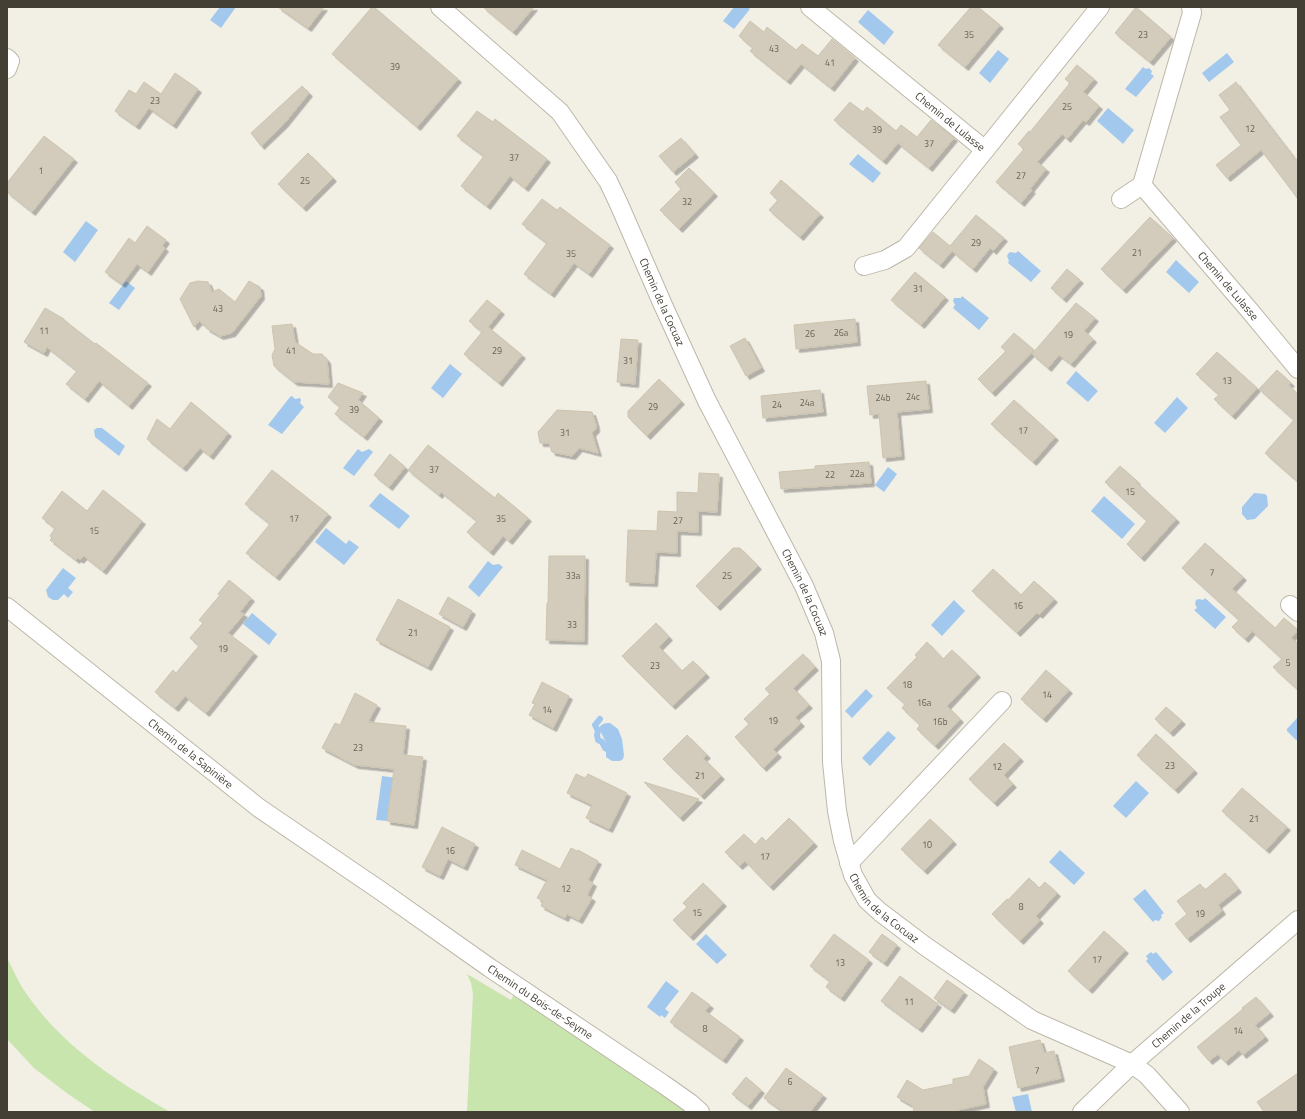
<svg xmlns="http://www.w3.org/2000/svg" width="1305" height="1119" font-family="'Titillium Web',sans-serif">
<defs>
<filter id="shadow"><feDropShadow dx="3.5" dy="3.5" stdDeviation="0" flood-color="#0004"/></filter>
</defs>
<rect width="100%" height="100%" fill="#f2efe5"/>
<!-- green -->
<g fill="#c8e5ae">
<path d="M7,958C13,969 18,982 26,993C61,1045 116,1081 170,1112H95L68,1094L34,1068L7,1039Z"/>
<path d="M467,974L511,1000L515,992L688,1112H467L473,994L471,983Z"/>
</g>
<!-- water -->
<g fill="#a2c9ed">
<path d="M220,7H236L221,28L210,20Z"/>
<path d="M734,7H748L750,9L734,29L723,21Z"/>
<path d="M868,10L894,32L884,45L858,22Z"/>
<path d="M998,50L1009,59L990,83L979,73Z"/>
<path d="M1227,53L1234,62L1209,82L1202,73Z"/>
<path d="M1143,67L1146,69L1149,68L1152,71L1151,74L1154,76L1136,97L1125,89Z"/>
<path d="M1108,108L1134,130L1123,144L1097,121Z"/>
<path d="M858,154L881,173L873,183L849,164Z"/>
<path d="M86,221L98,230L75,262L63,252Z"/>
<path d="M1018,251L1041,271L1031,282L1008,263L1009,261L1007,256L1008,254L1010,252L1016,253Z"/>
<path d="M1176,260L1199,282L1189,293L1166,272Z"/>
<path d="M126,281L135,288L119,310L109,303Z"/>
<path d="M962,296L989,318L979,330L953,308L955,305L953,301L954,298H961Z"/>
<path d="M450,364L462,374L443,398L431,388Z"/>
<path d="M1076,371L1098,391L1088,402L1066,383Z"/>
<path d="M292,396L295,399L300,398L301,400L300,403L304,407L282,434L268,425L290,397Z"/>
<path d="M1177,397L1188,408L1165,433L1154,423Z"/>
<path d="M102,428L125,446L119,456L95,437L94,430L97,428Z"/>
<path d="M358,449L362,452L369,449L373,452L354,476L343,468Z"/>
<path d="M888,467L897,474L884,492L875,485Z"/>
<path d="M380,493L410,516L399,529L369,506Z"/>
<path d="M1254,493L1265,494L1267,496L1268,506L1255,519L1247,520L1242,514V507Z"/>
<path d="M1104,496L1135,524L1122,539L1091,511Z"/>
<path d="M326,528L346,544L349,540L359,547L344,565L315,542Z"/>
<path d="M488,561L493,565L499,564L503,567L479,597L468,587Z"/>
<path d="M63,568L76,578L68,588L73,592L68,598L64,594L58,600H53L48,597L46,590Z"/>
<path d="M1205,598L1226,617L1215,629L1194,610L1197,608L1195,604L1196,600L1199,599L1203,600Z"/>
<path d="M954,600L965,611L942,636L931,625Z"/>
<path d="M252,613L277,634L269,645L243,624Z"/>
<path d="M866,689L873,696L852,718L845,711Z"/>
<path d="M1298,717V739L1296,740L1287,731V729Z"/>
<path d="M610,723L618,729L622,739L624,755L623,759L620,761H612L606,757V743L599,728C601,724 605,723 610,723Z"/>
<path d="M888,731L896,738L870,766L862,758Z"/>
<path d="M382,776L397,778L390,797L387,821L376,820Z"/>
<path d="M1136,781L1149,793L1126,818L1113,806Z"/>
<path d="M1060,850L1085,873L1074,885L1049,862Z"/>
<path d="M1145,889L1164,913L1161,915L1162,917L1159,921L1155,920L1153,922L1133,899Z"/>
<path d="M706,934L727,955L717,964L696,944Z"/>
<path d="M1151,952L1153,954L1156,952L1173,972L1163,981L1146,961L1148,959L1146,956Z"/>
<path d="M666,981L679,991L665,1009L669,1012L665,1018L661,1015L660,1017L647,1007Z"/>
<path d="M1028,1094L1032,1112H1016L1012,1097Z"/>
</g>
<g fill="none" stroke-linecap="round" stroke-linejoin="round">
<!-- stream -->
<path stroke="#a2c9ed" stroke-width="6" d="M600,719L595,725L598,731L597,735L598,740L602,742L605,748L607,749"/>
</g>
<!-- building -->
<g fill="#d3cbbb" stroke="#cdc4ae" filter="url(#shadow)">
<path d="M278,7H324L308,28Z"/>
<path d="M372,7H374L458,79L417,127L332,54Z"/>
<path d="M483,7H534L513,32Z"/>
<path d="M971,7H978L1000,25L965,67L938,45Z"/>
<path d="M1136,7L1171,37L1150,62L1115,33Z"/>
<path d="M750,21L764,32L767,27L796,50L802,44L818,56L832,39L855,58L831,88L801,64L787,81L750,51L753,48L739,36Z"/>
<path d="M1077,65L1094,79L1083,92L1099,106L1086,122L1083,120L1067,139L1062,134L1037,162L1046,169L1030,189L1032,190L1021,203L996,182L1024,149L1018,144L1029,131L1030,132L1070,83L1065,79Z"/>
<path d="M175,73L198,89L173,125L149,108L136,126L115,111L129,90L136,94L144,82L161,94Z"/>
<path d="M1236,82L1298,163V199L1261,150L1227,178L1216,165L1241,145L1220,117L1230,110L1219,95Z"/>
<path d="M302,86L309,93L284,124L261,146L251,133Z"/>
<path d="M850,102L863,112L867,107L896,131L901,125L917,137L931,120L954,138L929,168L898,143L883,161L834,120Z"/>
<path d="M477,111L493,122L495,119L547,159L525,188L510,176L487,206L461,186L484,156L457,136Z"/>
<path d="M44,136L74,159L32,212L7,192V183Z"/>
<path d="M681,138L695,154L673,172L659,156Z"/>
<path d="M308,153L333,178L303,208L278,184Z"/>
<path d="M689,168L714,193L679,229L660,210L681,189L675,182Z"/>
<path d="M781,180L820,214L800,237L769,210L778,200L770,193Z"/>
<path d="M542,199L557,210L560,207L610,245L589,274L574,263L551,294L524,274L547,243L522,224Z"/>
<path d="M976,215L1004,238L993,251L990,248L973,269L952,251L940,265L919,248L933,232L950,246Z"/>
<path d="M1150,217L1173,238L1123,290L1101,269Z"/>
<path d="M147,226L166,240L162,246L165,248L148,272L137,264L122,284L105,272L129,238L135,243Z"/>
<path d="M1067,269L1080,280L1063,299L1051,288Z"/>
<path d="M915,272L945,297L921,325L891,300Z"/>
<path d="M198,281L208,282L212,292L219,289L235,302L249,281L260,287L261,296L232,333L220,336L206,328L207,327L199,321L194,327L180,299L190,283Z"/>
<path d="M487,300L501,311L488,327L522,355L499,383L464,354L482,332L469,321Z"/>
<path d="M1076,303L1095,318L1084,331L1093,339L1071,364L1059,355L1048,368L1032,354Z"/>
<path d="M45,308L64,319V320L95,344L96,343L148,383L129,406L99,381L85,399L66,384L77,371L47,347L44,353L24,342Z"/>
<path d="M855,319L857,342L796,349L794,325Z"/>
<path d="M292,324L295,342L313,354H322L327,360L329,384L294,382L274,366L272,355L275,349L272,326Z"/>
<path d="M1014,333L1034,350L992,393L978,379L1006,351L1001,347Z"/>
<path d="M745,338L761,368L746,376L730,346Z"/>
<path d="M621,339L638,340L635,384L617,382Z"/>
<path d="M1217,352L1257,388L1232,416L1214,399L1219,395L1196,374Z"/>
<path d="M1277,370L1291,383L1288,385L1298,394V482L1265,453L1294,420L1259,389Z"/>
<path d="M659,379L681,401L647,436L628,417V411Z"/>
<path d="M926,381L929,409L897,412L901,456L883,458L879,414L870,415L867,386Z"/>
<path d="M338,383L363,393L358,400L379,418L364,437L335,414L340,407L328,397Z"/>
<path d="M820,390L823,412L763,418L761,396Z"/>
<path d="M1014,400L1055,437L1033,462L991,424Z"/>
<path d="M191,402L228,433L210,456L200,448L183,468L147,439L157,419L170,429Z"/>
<path d="M557,410L592,412L596,425V429L592,433L598,453L579,448L572,456L552,452L549,443H540L538,432Z"/>
<path d="M428,445L495,498L498,493L528,518L509,541L503,536L490,552L467,532L477,521L441,492L439,495L408,470Z"/>
<path d="M390,454L405,467L389,487L374,475Z"/>
<path d="M869,462L871,483L781,489L779,472L815,469V466Z"/>
<path d="M1120,466L1137,481L1136,482L1176,519L1141,558L1127,544L1147,521L1105,482Z"/>
<path d="M272,470L328,514L276,577L246,553L270,524L245,504Z"/>
<path d="M699,473L719,474L717,512L698,511V532L677,531V553L656,552L654,583L626,582L628,530L657,531L658,511L677,512V492L698,493Z"/>
<path d="M103,490L142,521L103,571L84,556L80,560L78,558L76,560L50,540L52,538L50,536L55,528L42,518L62,491L87,511Z"/>
<path d="M1205,543L1243,577L1232,589L1275,628L1284,618L1298,630L1291,638L1297,643L1298,641V690L1273,667L1282,659L1252,631L1245,639L1232,627L1239,620L1182,568Z"/>
<path d="M733,548H740L758,566L717,607L696,586Z"/>
<path d="M549,556H585L584,641L546,640L547,603H548Z"/>
<path d="M993,569L1021,595L1034,581L1054,599L1039,615L1037,613L1017,633L972,591Z"/>
<path d="M229,580L251,598L240,612L244,614L228,633L254,653L206,713L185,696L175,708L155,692L173,670L176,673L199,646L190,638L203,623L199,620L220,595L218,594Z"/>
<path d="M448,597L472,611L463,627L439,614Z"/>
<path d="M398,599L450,627L428,667L376,640Z"/>
<path d="M656,623L669,637L659,647L682,671L693,661L706,674L672,706L622,656Z"/>
<path d="M927,642L943,659L952,650L977,674L947,706L960,719L935,746L917,729L920,725L902,708L905,704L887,688L917,657L915,655Z"/>
<path d="M803,654L815,667L793,688L809,705L795,717L801,723L773,749L778,754L763,768L735,737L749,724L744,719L770,694L765,689Z"/>
<path d="M1046,670L1069,690L1043,719L1021,699Z"/>
<path d="M542,682L569,696L553,728L529,715L535,704L532,703Z"/>
<path d="M355,693L377,705L368,722L406,726L403,755L423,757L414,825L387,821L394,769L355,765L322,748L335,723L340,725Z"/>
<path d="M1166,707L1182,721L1170,733L1155,719Z"/>
<path d="M1156,734L1194,770L1175,790L1137,755Z"/>
<path d="M687,735L707,755L703,758L721,776L701,796L663,759Z"/>
<path d="M1004,743L1020,758L1004,775L1013,784L994,803L969,779Z"/>
<path d="M576,774L585,778L588,774L627,793L609,829L586,818L592,805L567,793Z"/>
<path d="M644,782L699,799L680,818Z"/>
<path d="M1242,788L1287,827L1266,850L1222,811Z"/>
<path d="M789,818L814,843L770,887L745,861L739,866L725,852L744,834L755,845L762,837L766,841Z"/>
<path d="M930,819L953,841L924,871L901,849Z"/>
<path d="M442,827L475,844L464,867L448,859L440,876L422,867Z"/>
<path d="M571,848L577,851L578,850L598,861L588,880L593,883L587,895L592,898L579,920L567,914L565,918L541,906L543,901L537,898L547,880L515,865L522,850L560,869Z"/>
<path d="M1225,873L1238,889L1218,905L1222,911L1187,939L1175,924L1187,914L1177,901L1200,884L1205,890Z"/>
<path d="M1029,878L1039,888L1045,882L1057,893L1036,916L1040,920L1020,941L992,914L1007,899L1008,900Z"/>
<path d="M703,883L723,903L690,937L673,920L687,907L683,903Z"/>
<path d="M1104,931L1125,950L1089,990L1068,971Z"/>
<path d="M834,934L869,960L841,998L826,987L830,981L810,966Z"/>
<path d="M882,934L897,945L884,963L869,952Z"/>
<path d="M900,976L938,1004L919,1029L881,1001Z"/>
<path d="M947,980L964,992L951,1010L934,998Z"/>
<path d="M692,992L710,1005L705,1011L740,1037L723,1060L670,1022Z"/>
<path d="M1256,997L1270,1013L1255,1025L1265,1037L1243,1055L1239,1050L1225,1062L1218,1054L1209,1061L1197,1047L1243,1009L1242,1008Z"/>
<path d="M1040,1040L1044,1053L1054,1051L1061,1078L1018,1088L1009,1047Z"/>
<path d="M979,1059L994,1069L983,1087L986,1104L958,1110V1112H914L913,1106L897,1097L907,1080L923,1090L953,1084V1079L969,1076Z"/>
<path d="M786,1068L823,1095L810,1112H784L764,1098Z"/>
<path d="M1298,1073V1112H1264L1257,1102Z"/>
<path d="M746,1077L761,1090L748,1106L732,1094Z"/>
</g>
<g fill="none" stroke-linecap="round" stroke-linejoin="round">
<!-- street casing -->
<g stroke="#bdb7a8" stroke-width="20">
<g id="street">
<path id="s1" d="M440,7L560,112L608,181L618,202L663,305L707,401L804,586L824,633L831,661L832,762L837,811L843,841L853,875L867,900L880,912L925,946L1032,1020L1132,1064L1147,1075L1180,1112"/>
<path id="s2" d="M810,7L985,150L1100,7"/>
<path id="s3" d="M1191,7L1192,13L1142,185L1250,311L1298,369"/>
<path d="M7,58L10,61L7,69"/>
<path d="M1121,199L1142,185"/>
<path d="M864,266L885,260L906,248L985,150"/>
<path d="M1290,605L1298,612"/>
<path id="s4" d="M7,607L259,808L381,891L490,968L663,1084L690,1103L700,1112"/>
<path d="M849,863L1002,701"/>
<path id="s5" d="M1082,1112L1132,1064L1298,920"/>
</g>
</g>
<!-- street -->
<use href="#street" stroke="#fff" stroke-width="18"/>
</g>
<g text-anchor="middle" stroke-width="4" stroke-linejoin="round" paint-order="stroke">
<!-- number labels -->
<g font-size="9" fill="#686256">
<text x="969" y="38">35</text>
<text x="1143" y="38">23</text>
<text x="774" y="52">43</text>
<text x="830" y="66">41</text>
<text x="395" y="70">39</text>
<text x="155" y="104">23</text>
<text x="1067" y="110">25</text>
<text x="1250" y="132">12</text>
<text x="877" y="133">39</text>
<text x="929" y="147">37</text>
<text x="514" y="161">37</text>
<text x="41" y="174">1</text>
<text x="1021" y="179">27</text>
<text x="305" y="184">25</text>
<text x="687" y="205">32</text>
<text x="976" y="246">29</text>
<text x="1137" y="256">21</text>
<text x="571" y="257">35</text>
<text x="918" y="292">31</text>
<text x="218" y="312">43</text>
<text x="44" y="334">11</text>
<text x="841" y="336">26a</text>
<text x="810" y="337">26</text>
<text x="1068" y="338">19</text>
<text x="291" y="354">41</text>
<text x="497" y="354">29</text>
<text x="628" y="364">31</text>
<text x="1227" y="384">13</text>
<text x="913" y="400">24c</text>
<text x="883" y="401">24b</text>
<text x="807" y="406">24a</text>
<text x="777" y="408">24</text>
<text x="653" y="410">29</text>
<text x="354" y="413">39</text>
<text x="1023" y="434">17</text>
<text x="565" y="436">31</text>
<text x="434" y="473">37</text>
<text x="857" y="477">22a</text>
<text x="830" y="478">22</text>
<text x="1130" y="495">15</text>
<text x="294" y="522">17</text>
<text x="501" y="522">35</text>
<text x="678" y="524">27</text>
<text x="94" y="534">15</text>
<text x="1212" y="576">7</text>
<text x="573" y="579">33a</text>
<text x="727" y="579">25</text>
<text x="1018" y="609">16</text>
<text x="572" y="628">33</text>
<text x="413" y="636">21</text>
<text x="223" y="652">19</text>
<text x="1288" y="666">5</text>
<text x="655" y="669">23</text>
<text x="907" y="688">18</text>
<text x="1047" y="698">14</text>
<text x="924" y="706">16a</text>
<text x="547" y="713">14</text>
<text x="773" y="724">19</text>
<text x="940" y="725">16b</text>
<text x="358" y="751">23</text>
<text x="1170" y="769">23</text>
<text x="997" y="770">12</text>
<text x="700" y="779">21</text>
<text x="1254" y="822">21</text>
<text x="927" y="848">10</text>
<text x="450" y="854">16</text>
<text x="765" y="860">17</text>
<text x="566" y="892">12</text>
<text x="1021" y="910">8</text>
<text x="697" y="916">15</text>
<text x="1200" y="917">19</text>
<text x="1097" y="963">17</text>
<text x="840" y="966">13</text>
<text x="909" y="1005">11</text>
<text x="705" y="1032">8</text>
<text x="1238" y="1034">14</text>
<text x="1037" y="1074">7</text>
<text x="790" y="1085">6</text>
</g>
<!-- street labels -->
<g font-size="11" fill="#443f35" stroke="#fff">
<text dy="4" stroke="none"><textPath href="#s2" startOffset="181">Chemin de Lulasse</textPath></text>
<text dy="4" stroke="none"><textPath href="#s3" startOffset="318">Chemin de Lulasse</textPath></text>
<text dy="4" stroke="none"><textPath href="#s1" startOffset="376">Chemin de la Cocuaz</textPath></text>
<text dy="4" stroke="none"><textPath href="#s1" startOffset="700">Chemin de la Cocuaz</textPath></text>
<text dy="4" stroke="none"><textPath href="#s4" startOffset="235">Chemin de la Sapinière</textPath></text>
<text dy="4" stroke="none"><textPath href="#s1" startOffset="1036">Chemin de la Cocuaz</textPath></text>
<text dy="4" stroke="none"><textPath href="#s4" startOffset="664">Chemin du Bois-de-Seyme</textPath></text>
<text dy="4" stroke="none"><textPath href="#s5" startOffset="144">Chemin de la Troupe</textPath></text>
</g>
</g>
<!-- border -->
<rect width="1305" height="1119" fill="none" stroke="#443f35" stroke-width="16"/>
</svg>
